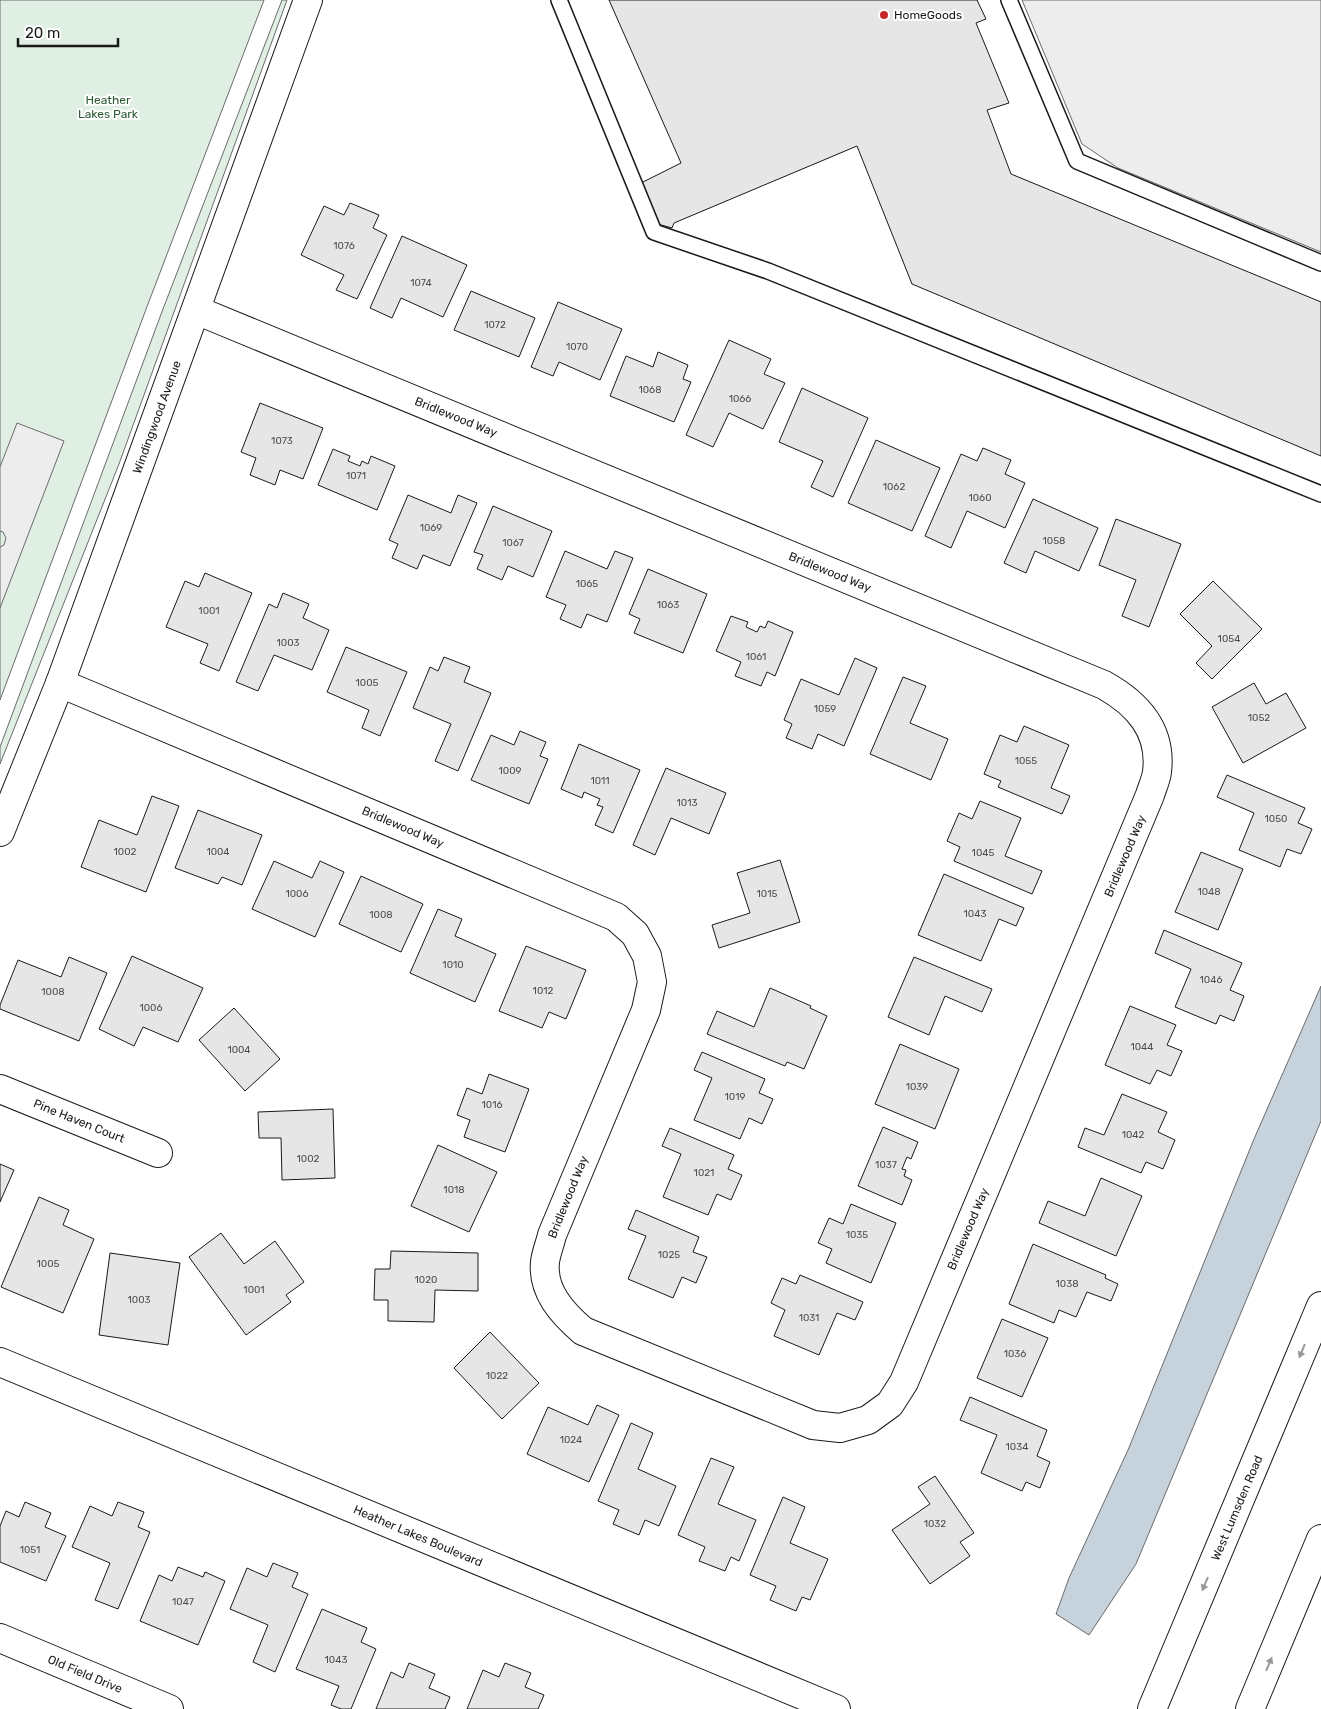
<svg xmlns="http://www.w3.org/2000/svg" width="1321" height="1709" font-family="Rubik,sans-serif">
<rect width="100%" height="100%" fill="#fff"/>
<!-- green -->
<g fill="#e0efe3" stroke="#6a6a6a">
<path d="M0,0H264L148,304L0,700Z"/>
<path d="M282,0H287L119,464L0,764V747L163,309Z"/>
</g>
<!-- parking -->
<g fill="#ededed" stroke="#6a6a6a">
<path d="M1022,0H1321V252L1118,168L1082,144Z"/>
<path d="M17,423L64,441L0,608V547L4,545L6,538L3,532L0,531V467Z"/>
</g>
<!-- water -->
<path fill="#c6d2dc" stroke="#6a6a6a" d="M1321,986V1121L1136,1564L1089,1635L1056,1614L1069,1578L1128,1450L1254,1139Z"/>
<!-- building -->
<g fill="#e6e6e6" stroke="#1a1a1a">
<path d="M609,0H977L986,19L976,23L1009,103L987,110L1011,174L1321,302V456L912,284L857,146L674,223L672,228L658,224L641,183L681,163Z"/>
<path d="M350,203L379,215L373,228L387,235L357,299L336,290L344,275L301,255L324,206L344,215Z"/>
<path d="M402,236L467,265L443,317L401,298L392,318L370,308Z"/>
<path d="M471,291L535,318L519,357L454,330Z"/>
<path d="M558,302L622,329L600,380L559,362L553,376L531,367Z"/>
<path d="M729,340L771,359L764,374L785,383L763,429L729,413L713,447L686,435Z"/>
<path d="M658,352L688,365L683,379L691,382L674,422L610,396L626,356L653,367Z"/>
<path d="M802,388L868,418L833,497L811,487L823,461L779,442Z"/>
<path d="M260,403L323,428L303,479L280,470L275,485L250,475L256,458L241,452Z"/>
<path d="M876,440L940,468L912,531L848,503Z"/>
<path d="M983,448L1011,460L1005,474L1025,483L1005,528L967,511L951,548L925,536L961,454L977,461Z"/>
<path d="M333,449L350,456L348,461L360,466L362,461L368,464L371,456L395,466L377,510L318,485Z"/>
<path d="M408,495L451,513L458,495L477,503L450,566L423,555L417,569L392,558L398,544L389,540Z"/>
<path d="M1033,499L1098,528L1079,571L1035,551L1026,573L1004,563Z"/>
<path d="M493,506L552,531L533,577L508,566L502,580L477,569L483,555L474,552Z"/>
<path d="M1116,519L1181,544L1149,627L1122,616L1136,580L1099,565Z"/>
<path d="M565,551L607,569L615,551L633,558L607,622L587,614L581,628L560,619L566,605L546,597Z"/>
<path d="M648,569L707,594L683,653L634,633L640,619L629,614Z"/>
<path d="M205,573L252,593L219,671L200,663L208,644L166,627L185,581L199,587Z"/>
<path d="M1213,581L1262,629L1212,679L1196,663L1212,646L1180,614Z"/>
<path d="M283,593L309,604L303,618L329,630L312,670L274,655L258,691L236,682L269,604L277,608Z"/>
<path d="M731,616L748,622L746,627L757,632L760,626L765,628L768,621L793,632L775,676L767,672L761,686L735,676L741,662L716,651Z"/>
<path d="M346,647L407,672L380,736L362,728L369,710L327,692Z"/>
<path d="M444,657L470,667L464,682L491,693L458,771L435,761L451,724L413,708L430,667L438,671Z"/>
<path d="M855,658L877,668L844,746L818,734L812,749L786,738L792,724L784,720L801,679L839,695Z"/>
<path d="M903,677L926,686L910,723L948,739L931,780L870,754Z"/>
<path d="M1254,683L1266,704L1286,693L1306,728L1243,763L1212,707Z"/>
<path d="M1024,726L1069,745L1051,788L1070,796L1062,814L998,787L1001,781L984,774L1000,735L1017,742Z"/>
<path d="M520,731L546,742L540,756L548,759L529,804L471,780L491,735L514,745Z"/>
<path d="M579,744L640,770L613,833L595,825L603,807L597,805L600,799L584,792L582,798L561,789Z"/>
<path d="M666,768L726,793L709,834L671,818L655,855L633,845Z"/>
<path d="M1227,775L1305,808L1298,823L1312,829L1301,854L1287,849L1280,867L1239,850L1254,813L1217,797Z"/>
<path d="M152,796L179,806L146,892L81,867L99,820L137,835Z"/>
<path d="M980,801L1021,818L1005,856L1042,871L1032,894L954,861L960,847L947,841L959,813L972,819Z"/>
<path d="M198,810L262,835L242,885L222,877L218,884L175,868Z"/>
<path d="M1201,852L1243,869L1218,930L1175,912Z"/>
<path d="M780,860L800,922L719,948L712,925L750,913L737,873Z"/>
<path d="M274,861L312,878L320,861L344,872L315,937L252,909Z"/>
<path d="M944,874L1024,908L1016,926L999,919L981,961L918,935Z"/>
<path d="M361,876L423,904L401,952L339,924Z"/>
<path d="M438,909L462,919L455,936L496,954L475,1002L410,973Z"/>
<path d="M1164,930L1242,963L1230,990L1244,996L1234,1021L1220,1015L1216,1024L1175,1007L1191,969L1155,953Z"/>
<path d="M526,946L586,970L566,1019L549,1012L542,1028L499,1011Z"/>
<path d="M132,956L203,988L178,1042L143,1027L134,1046L99,1029Z"/>
<path d="M69,957L107,973L79,1041L0,1009V1005L18,960L61,977Z"/>
<path d="M914,957L992,989L982,1012L945,996L929,1035L888,1017Z"/>
<path d="M770,988L811,1006L810,1008L827,1016L804,1069L787,1062L785,1066L707,1034L717,1011L754,1027Z"/>
<path d="M1130,1006L1176,1025L1167,1045L1182,1051L1171,1076L1157,1070L1150,1084L1105,1065Z"/>
<path d="M234,1008L280,1059L245,1091L199,1040Z"/>
<path d="M900,1044L959,1069L935,1129L875,1104Z"/>
<path d="M702,1052L765,1079L759,1093L773,1099L762,1124L749,1118L740,1139L694,1120L712,1078L694,1070Z"/>
<path d="M489,1074L529,1089L505,1152L464,1137L470,1120L457,1115L467,1088L482,1094Z"/>
<path d="M1122,1094L1167,1112L1158,1132L1175,1140L1163,1169L1146,1162L1141,1173L1078,1147L1085,1128L1104,1135Z"/>
<path d="M333,1109L335,1178L282,1180L281,1138H259L258,1112Z"/>
<path d="M883,1127L918,1142L911,1159L907,1157L902,1169L906,1170L904,1176L912,1180L902,1205L858,1186Z"/>
<path d="M670,1128L734,1155L728,1169L742,1175L731,1200L717,1194L708,1215L663,1197L681,1154L662,1146Z"/>
<path d="M438,1145L497,1172L469,1232L411,1206Z"/>
<path d="M0,1164L14,1170L0,1202Z"/>
<path d="M1101,1178L1142,1196L1116,1256L1039,1223L1048,1201L1085,1216Z"/>
<path d="M39,1197L69,1210L63,1225L94,1239L63,1313L1,1287Z"/>
<path d="M851,1204L896,1223L871,1283L826,1263L832,1249L818,1243L829,1218L843,1224Z"/>
<path d="M636,1210L699,1237L693,1252L707,1257L696,1283L682,1277L673,1298L628,1279L646,1236L628,1229Z"/>
<path d="M221,1233L244,1264L275,1241L304,1282L286,1295L291,1302L246,1335L189,1257Z"/>
<path d="M1033,1244L1106,1275L1105,1278L1118,1284L1111,1301L1087,1292L1076,1317L1059,1310L1054,1323L1009,1304Z"/>
<path d="M391,1251L478,1253V1291L435,1290L434,1322L388,1321V1300H374L375,1269H390Z"/>
<path d="M110,1253L180,1263L168,1345L99,1335Z"/>
<path d="M800,1275L863,1302L855,1320L837,1313L819,1355L774,1336L785,1310L771,1303L782,1278L796,1284Z"/>
<path d="M1002,1319L1048,1338L1022,1397L977,1378Z"/>
<path d="M490,1332L539,1383L502,1419L454,1368Z"/>
<path d="M970,1397L1047,1430L1037,1456L1050,1462L1040,1488L1026,1482L1022,1491L981,1473L997,1435L960,1420Z"/>
<path d="M597,1405L619,1415L589,1482L527,1454L548,1407L588,1425Z"/>
<path d="M631,1423L653,1433L638,1469L676,1486L659,1526L645,1520L639,1535L613,1524L619,1510L598,1501Z"/>
<path d="M711,1458L734,1467L718,1504L756,1520L739,1561L731,1557L725,1571L699,1561L705,1547L678,1535Z"/>
<path d="M935,1476L974,1533L960,1542L970,1556L930,1584L892,1530L930,1504L918,1487Z"/>
<path d="M783,1497L805,1507L790,1543L828,1559L810,1600L802,1597L796,1611L770,1600L776,1586L750,1575Z"/>
<path d="M25,1502L51,1513L45,1527L66,1536L46,1581L0,1562V1526L6,1511L19,1517Z"/>
<path d="M118,1502L144,1512L138,1527L150,1532L118,1609L95,1600L110,1563L72,1547L90,1506L112,1516Z"/>
<path d="M273,1563L298,1573L292,1587L308,1594L275,1672L253,1662L268,1625L230,1609L247,1568L267,1577Z"/>
<path d="M178,1567L203,1577L205,1572L225,1581L198,1645L140,1621L159,1575L172,1581Z"/>
<path d="M322,1609L367,1628L361,1642L376,1649L351,1709H341L331,1705L339,1686L296,1669Z"/>
<path d="M409,1663L435,1674L429,1688L450,1697L445,1709H376L391,1672L403,1678Z"/>
<path d="M505,1663L531,1673L525,1687L544,1695L538,1709H467L483,1670L499,1677Z"/>
</g>
<g fill="none" stroke-linecap="round" stroke-linejoin="round">
<!-- service casing -->
<g stroke="#1a1a1a" stroke-width="18">
<g id="service">
<path d="M559,0L654,232L768,271L1321,494"/>
<path d="M1009,0L1077,161L1321,263"/>
</g>
</g>
<!-- minor casing -->
<g stroke="#1a1a1a" stroke-width="30">
<g id="minor">
<path d="M60,683L616,917L635,934L647,956L652,982L646,1010L552,1235C550,1244 546,1253 545,1262C542,1291 562,1313 583,1331L813,1425L840,1428L868,1420L890,1404L904,1382L1150,795C1152,788 1156,780 1157,772C1162,731 1138,704 1104,685L196,310"/>
<path d="M0,1089L158,1153"/>
<path d="M0,1638L169,1709"/>
</g>
</g>
<!-- tertiary casing -->
<g stroke="#1a1a1a" stroke-width="30">
<g id="tertiary">
<path d="M0,832L60,683L308,0"/>
<path d="M0,1362L836,1709"/>
</g>
</g>
<!-- secondary casing -->
<g stroke="#1a1a1a" stroke-width="30">
<g id="secondary">
<path d="M1152,1709L1321,1306"/>
<path d="M1250,1709L1321,1539"/>
</g>
</g>
<!-- service -->
<use href="#service" stroke="#fff" stroke-width="15"/>
<!-- minor -->
<use href="#minor" stroke="#fff" stroke-width="28"/>
<!-- tertiary -->
<use href="#tertiary" stroke="#fff" stroke-width="28"/>
<!-- secondary -->
<use href="#secondary" stroke="#fff" stroke-width="28"/>
</g>
<!-- one-way arrows -->
<defs><path id="oneway-solid" d="M-6-.8H1V-3.2L6.5 0L1 3.2V.8H-6Z" transform="scale(1.25)"/></defs>
<g fill="#989898">
<use href="#oneway-solid" transform="translate(1302 1351) rotate(113)"/>
<use href="#oneway-solid" transform="translate(1205 1584) rotate(113)"/>
<use href="#oneway-solid" transform="translate(1269 1664) rotate(-67)"/>
</g>
<!-- markers -->
<circle fill="#c62828" stroke="#fff" stroke-width="2" cx="884" cy="15" r="5"/>
<g text-anchor="middle" stroke-width="4" stroke-linejoin="round" paint-order="stroke">
<!-- number labels -->
<g font-size="10" fill="#4d4d4d">
<text x="344" y="249">1076</text>
<text x="421" y="286">1074</text>
<text x="495" y="328">1072</text>
<text x="577" y="350">1070</text>
<text x="650" y="393">1068</text>
<text x="740" y="402">1066</text>
<text x="282" y="444">1073</text>
<text x="356" y="479">1071</text>
<text x="894" y="490">1062</text>
<text x="980" y="501">1060</text>
<text x="431" y="531">1069</text>
<text x="1054" y="544">1058</text>
<text x="513" y="546">1067</text>
<text x="587" y="587">1065</text>
<text x="668" y="608">1063</text>
<text x="209" y="614">1001</text>
<text x="1229" y="642">1054</text>
<text x="288" y="646">1003</text>
<text x="756" y="660">1061</text>
<text x="367" y="686">1005</text>
<text x="825" y="712">1059</text>
<text x="1259" y="721">1052</text>
<text x="1026" y="764">1055</text>
<text x="510" y="774">1009</text>
<text x="600" y="784">1011</text>
<text x="687" y="806">1013</text>
<text x="1276" y="822">1050</text>
<text x="125" y="855">1002</text>
<text x="218" y="855">1004</text>
<text x="983" y="856">1045</text>
<text x="1209" y="895">1048</text>
<text x="297" y="897">1006</text>
<text x="767" y="897">1015</text>
<text x="975" y="917">1043</text>
<text x="381" y="918">1008</text>
<text x="453" y="968">1010</text>
<text x="1211" y="983">1046</text>
<text x="543" y="994">1012</text>
<text x="53" y="995">1008</text>
<text x="151" y="1011">1006</text>
<text x="1142" y="1050">1044</text>
<text x="239" y="1053">1004</text>
<text x="917" y="1090">1039</text>
<text x="735" y="1100">1019</text>
<text x="492" y="1108">1016</text>
<text x="1133" y="1138">1042</text>
<text x="308" y="1162">1002</text>
<text x="886" y="1168">1037</text>
<text x="704" y="1176">1021</text>
<text x="454" y="1193">1018</text>
<text x="857" y="1238">1035</text>
<text x="669" y="1258">1025</text>
<text x="48" y="1267">1005</text>
<text x="426" y="1283">1020</text>
<text x="1067" y="1287">1038</text>
<text x="254" y="1293">1001</text>
<text x="139" y="1303">1003</text>
<text x="809" y="1321">1031</text>
<text x="1015" y="1357">1036</text>
<text x="497" y="1379">1022</text>
<text x="571" y="1443">1024</text>
<text x="1017" y="1450">1034</text>
<text x="935" y="1527">1032</text>
<text x="30" y="1553">1051</text>
<text x="183" y="1605">1047</text>
<text x="336" y="1663">1043</text>
</g>
<!-- poi labels -->
<g font-size="12" fill="#1a1a1a" stroke="#fff" text-anchor="start">
<text x="894" y="19">HomeGoods</text>
</g>
<!-- park labels -->
<g font-size="12" fill="#2b5a34" stroke="#fff">
<text x="108" y="104">Heather<tspan x="108" dy="14">Lakes Park</tspan></text>
</g>
<!-- street labels -->
<g font-size="12" fill="#1a1a1a" stroke="#fff">
<text transform="translate(157 417) rotate(-70)" y="4">Windingwood Avenue</text>
<text transform="translate(456 417) rotate(22)" y="4">Bridlewood Way</text>
<text transform="translate(830 572) rotate(22)" y="4">Bridlewood Way</text>
<text transform="translate(403 827) rotate(23)" y="4">Bridlewood Way</text>
<text transform="translate(1125 856) rotate(-67)" y="4">Bridlewood Way</text>
<text transform="translate(79 1121) rotate(22)" y="4">Pine Haven Court</text>
<text transform="translate(568 1197) rotate(-68)" y="4">Bridlewood Way</text>
<text transform="translate(968 1229) rotate(-67)" y="4">Bridlewood Way</text>
<text transform="translate(1237 1508) rotate(-67)" y="4">West Lumsden Road</text>
<text transform="translate(418 1536) rotate(23)" y="4">Heather Lakes Boulevard</text>
<text transform="translate(85 1674) rotate(23)" y="4">Old Field Drive</text>
</g>
</g>
<!-- scale -->
<path d="M18 38v8h100v-8" fill="none" stroke="#1a1a1a" stroke-width="2.5"/>
<text x="25" y="38" font-size="15" fill="#1a1a1a" stroke="#ffffff" stroke-width="4" paint-order="stroke">20 m</text>
</svg>
